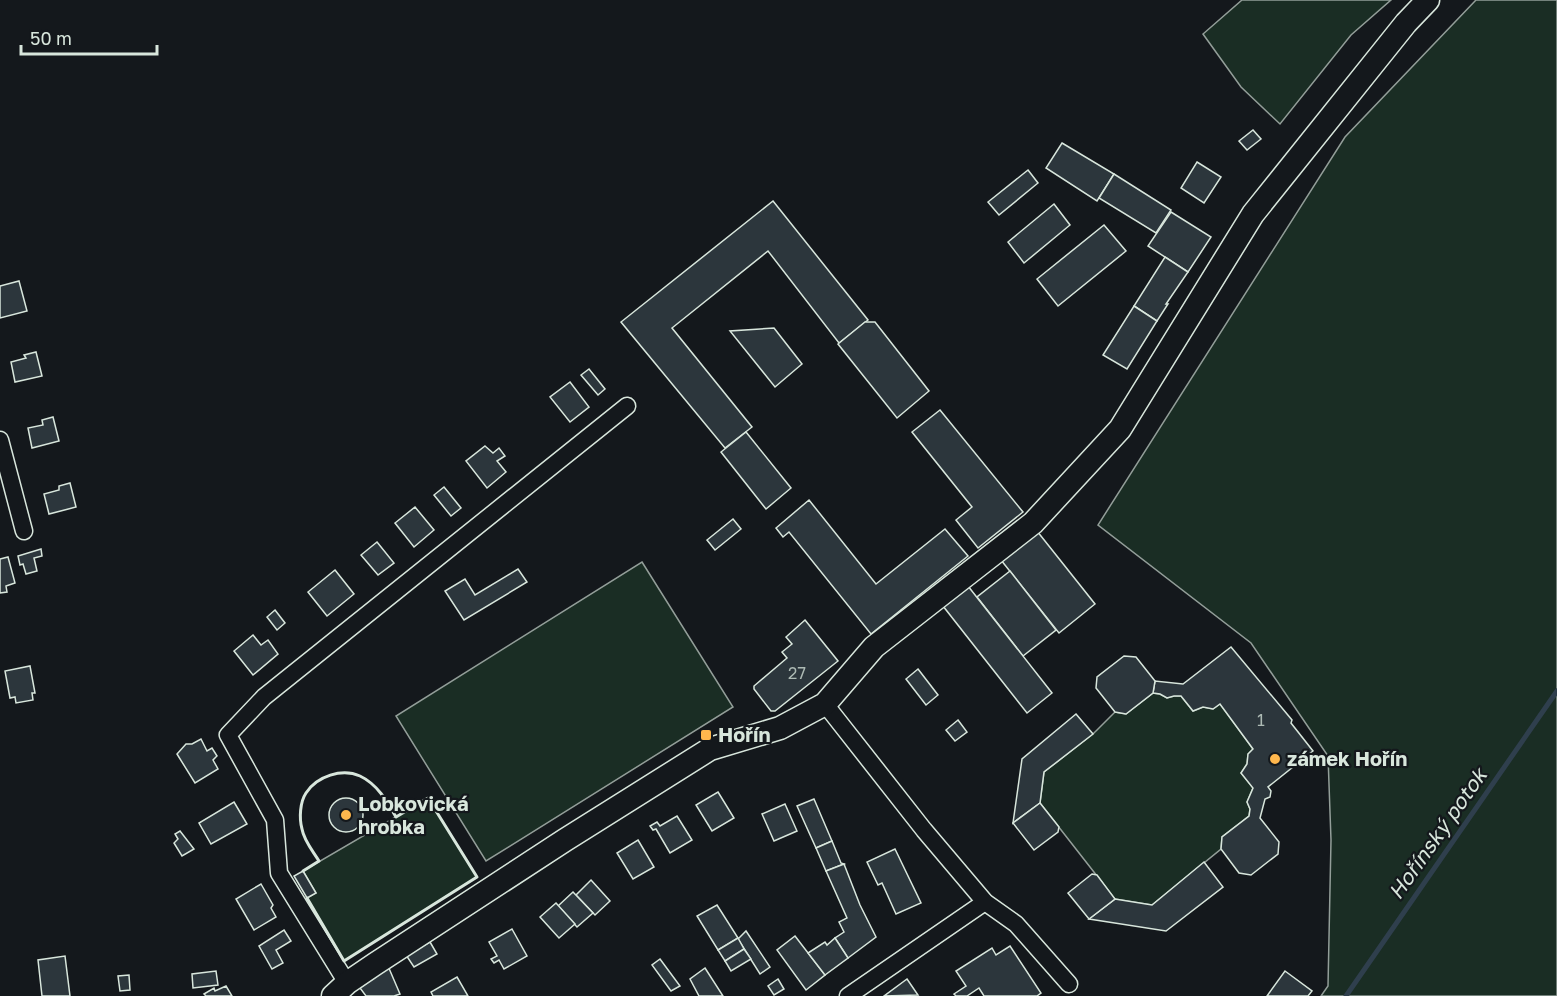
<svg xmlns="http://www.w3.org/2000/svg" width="1557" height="996" font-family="'Golos Text',sans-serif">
<rect width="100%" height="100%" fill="#14181c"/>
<!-- green -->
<g fill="#1a2d24" stroke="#939e99" stroke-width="1.5">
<path d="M1242,0H1391L1351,35L1280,124L1241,87L1203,34Z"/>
<path d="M1476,0H1557V996H1321L1328,986L1331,840L1328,756L1251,643L1098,525L1345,137Z"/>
<path d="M642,562L733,707L486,861L396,716Z"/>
<path d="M1153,693L1160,694L1167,698L1174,696H1181L1193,711L1203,707L1213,709L1220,704L1253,749L1248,754L1247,764L1241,773L1253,788L1247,802L1250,809L1249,816L1222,837L1221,849L1152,905L1115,899L1040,803L1044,772L1093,734L1115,712L1126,714Z"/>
<path d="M428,798L477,877L344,961L307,898L316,893L303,871Z"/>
</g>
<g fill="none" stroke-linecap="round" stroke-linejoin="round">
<!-- stream -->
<path stroke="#2f3f4d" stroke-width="5" d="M1346,996L1557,691"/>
</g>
<!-- building -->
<g fill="#2c363c" stroke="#d8e6dc" stroke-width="1.5">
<path d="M1253,130L1261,139L1247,150L1239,141Z"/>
<path d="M1062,143L1114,174L1097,201L1046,168Z"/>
<path d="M1197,162L1221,177L1204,203L1181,188Z"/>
<path d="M1028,170L1038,183L999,215L988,202Z"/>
<path d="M1114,174L1171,210L1156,233L1099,198Z"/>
<path d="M773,201L868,320L839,343L768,251L672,328L752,427L725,448L621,322Z"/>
<path d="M1054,204L1070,225L1024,263L1008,242Z"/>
<path d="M1171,212L1211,237L1188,272L1148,246Z"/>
<path d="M1104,225L1126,251L1058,306L1037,279Z"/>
<path d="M1165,257L1188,272L1166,304H1168L1157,321L1134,306Z"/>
<path d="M19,281L27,311L0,318V286Z"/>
<path d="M1134,306L1157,321L1127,369L1103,355Z"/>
<path d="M865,322H875L929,391L897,418L838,344Z"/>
<path d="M774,328L802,364L775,387L730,331Z"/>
<path d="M36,352L42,376L15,382L11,362L26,358L24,355Z"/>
<path d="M589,369L605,389L598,395L581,375Z"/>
<path d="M570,382L589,407L570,422L550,397Z"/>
<path d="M940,410L1023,512L978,548L956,520L972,507L912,432Z"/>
<path d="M53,417L59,441L32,448L28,428L43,425L42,420Z"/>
<path d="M746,432L791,488L766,509L721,452Z"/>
<path d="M485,446L493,453L499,448L505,456L497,461L506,472L487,488L466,461Z"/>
<path d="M70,483L76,507L49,514L44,494L59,490V486Z"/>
<path d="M444,487L461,508L451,516L434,495Z"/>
<path d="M809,500L876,584L945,529L968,556L871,634L789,532L783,537L776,528Z"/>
<path d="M415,507L434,530L414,547L395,523Z"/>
<path d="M733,519L741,529L715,550L707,540Z"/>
<path d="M1037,531L1095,604L1059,633L1001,560Z"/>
<path d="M377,542L394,563L378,575L361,555Z"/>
<path d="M41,549L42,556L34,558L37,571L26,574L23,564L20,565L18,556Z"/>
<path d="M8,557L15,583L6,586L7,592L0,593V559Z"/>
<path d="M518,569L527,582L464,620L445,591L465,579L475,595Z"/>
<path d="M335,570L354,594L327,616L308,592Z"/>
<path d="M1010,571L1056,630L1023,656L977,597Z"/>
<path d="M968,586L1052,693L1027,713L943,606Z"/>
<path d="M275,610L285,623L277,630L267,617Z"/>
<path d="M805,620L838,661L775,711H771L754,689V686L787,658L782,652L792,644L786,637Z"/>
<path d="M253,635L261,645L268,640L278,654L253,675L234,651Z"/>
<path d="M1231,647L1292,720L1291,723L1313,751L1268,787L1271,791L1270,797L1265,799L1260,818L1279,842L1278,854L1251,875L1239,873L1221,849L1222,837L1249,816L1250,809L1247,802L1253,788L1241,773L1247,764L1248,754L1253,749L1220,704L1213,709L1203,707L1193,711L1181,696H1174L1167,698L1160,694L1153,693L1155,681L1183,684Z"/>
<path d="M1124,656L1136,657L1155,681L1153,693L1126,714L1115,712L1096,688L1097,677Z"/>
<path d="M30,666L35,693H32L33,700L16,703L15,697L10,698L5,671Z"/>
<path d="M918,669L938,695L926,705L906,679Z"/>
<path d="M1076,714L1093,734L1044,772L1040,803L1013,823L1022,759Z"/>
<path d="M958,720L967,732L955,741L946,730Z"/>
<path d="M201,739L207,751L212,748L217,756L213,760L218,769L195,783L177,754L186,744H192Z"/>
<path d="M718,792L734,818L712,831L696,805Z"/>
<circle cx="346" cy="815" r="17"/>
<path d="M814,799L832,841L816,848L797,806Z"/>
<path d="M234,802L247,824L211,844L199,823Z"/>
<path d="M1040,803L1059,827L1058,832L1034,850L1013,823Z"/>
<path d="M785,804L797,831L774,841L762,814Z"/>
<path d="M677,816L692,840L670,853L656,829L653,830L650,826L657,822L660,826Z"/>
<path d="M180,831L194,849L182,856L174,843L178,839L175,834Z"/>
<path d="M638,840L654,867L633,879L617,853Z"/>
<path d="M832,841L841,863L844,864L826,871L816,848Z"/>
<path d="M895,849L921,903L896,914L882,883L878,885L867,862Z"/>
<path d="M1204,862L1223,887L1166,931L1089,919L1115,899L1152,905Z"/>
<path d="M844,864L860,905L876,937L848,958L835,938L844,932L839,922L847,918L826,871Z"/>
<path d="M303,871L316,893L307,898L294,876Z"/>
<path d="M1092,874L1097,875L1115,899L1089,919L1068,893Z"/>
<path d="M591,880L610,901L595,915L576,895Z"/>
<path d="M261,884L273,905L271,908L276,917L254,930L236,899Z"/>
<path d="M573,892L593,913L577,927L558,906Z"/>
<path d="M556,903L575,924L559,938L540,917Z"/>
<path d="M717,905L738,938L718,950L697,916Z"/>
<path d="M512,929L527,956L504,969L499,960L494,963L491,959L497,956L489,942Z"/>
<path d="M284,930L291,941L276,950L283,963L272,969L259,946Z"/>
<path d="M746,931L770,967L760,974L738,939Z"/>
<path d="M795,936L825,975L806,990L777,950Z"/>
<path d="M738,938L744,949L725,961L718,950Z"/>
<path d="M835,938L848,958L825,975L808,953L825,942L827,945Z"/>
<path d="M430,942L437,954L414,967L406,955Z"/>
<path d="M1010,946L1041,993L1037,996H984L979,988L967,996H956L954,994L966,986L956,971L992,948L996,955Z"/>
<path d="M744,949L751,959L731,971L725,961Z"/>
<path d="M65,956L70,996H42L38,960Z"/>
<path d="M660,959L680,986L671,991L652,965Z"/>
<path d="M388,966L400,994L394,996H366L360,988Z"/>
<path d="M705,968L723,996H699L690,979Z"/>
<path d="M216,971L218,985L193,988L192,974Z"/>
<path d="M1285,971L1312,991L1308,996H1267Z"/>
<path d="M129,975L130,990L120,991L118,976Z"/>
<path d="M457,977L468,996H433L431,992Z"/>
<path d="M778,979L784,989L774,995L768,986Z"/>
<path d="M907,979L918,995L884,996Z"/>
<path d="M226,986L232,996H206L204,994L214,988L215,991Z"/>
</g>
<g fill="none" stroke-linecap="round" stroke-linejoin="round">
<!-- street casing -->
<g stroke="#d8e6dc" stroke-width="19">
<g id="street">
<path d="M0,440L24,531"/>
<path d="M825,704L924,830L985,902L1016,924L1069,984"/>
<path d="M347,983L279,873L275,820L228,735L264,697L627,406"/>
<path d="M848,996L985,902"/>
</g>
</g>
<!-- secondary casing -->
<g stroke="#d8e6dc" stroke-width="25">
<path id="secondary" d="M333,996L347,983L375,964L565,840L710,749L780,728L825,704L874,647L1033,523L1120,429L1253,214L1406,23L1428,0"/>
</g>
<!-- street -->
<use href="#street" stroke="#14181c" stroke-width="16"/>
<!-- secondary -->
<use href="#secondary" stroke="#14181c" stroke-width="22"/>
<!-- wall -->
<path stroke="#d8e6dc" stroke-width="3" d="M303,871L319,861C313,851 304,841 302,829C299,818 300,802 306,793C317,776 342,768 360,776C377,784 387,801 396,817L428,798L477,877L344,961L307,898"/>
</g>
<!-- markers -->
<g fill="#ffb74d" stroke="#14181c" stroke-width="2">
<rect x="700" y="729" width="12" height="12" rx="3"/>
<circle cx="1275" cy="759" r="6"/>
<circle cx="346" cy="815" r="6"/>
</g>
<g text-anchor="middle" stroke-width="4.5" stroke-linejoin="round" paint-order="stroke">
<!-- number labels -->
<g font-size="16" fill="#adbab4">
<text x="797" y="679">27</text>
<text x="1261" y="726">1</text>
</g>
<!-- poi labels -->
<g font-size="20" font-weight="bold" fill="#d8e6dc" stroke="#14181c" text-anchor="start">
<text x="718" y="742">Hořín</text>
<text x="1287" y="766">zámek Hořín</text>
<text x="358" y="811">Lobkovická<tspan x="358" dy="23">hrobka</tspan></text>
</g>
<!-- water labels -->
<g font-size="21" font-style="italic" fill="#d8e6dc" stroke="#14181c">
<text transform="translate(1438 834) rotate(-55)" y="7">Hořínský potok</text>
</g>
</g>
<!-- scale -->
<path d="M21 45v9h136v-9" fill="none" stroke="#d8e6dc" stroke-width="3"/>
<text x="30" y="45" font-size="18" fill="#d8e6dc" stroke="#14181c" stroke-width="4.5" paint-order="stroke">50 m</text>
</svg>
